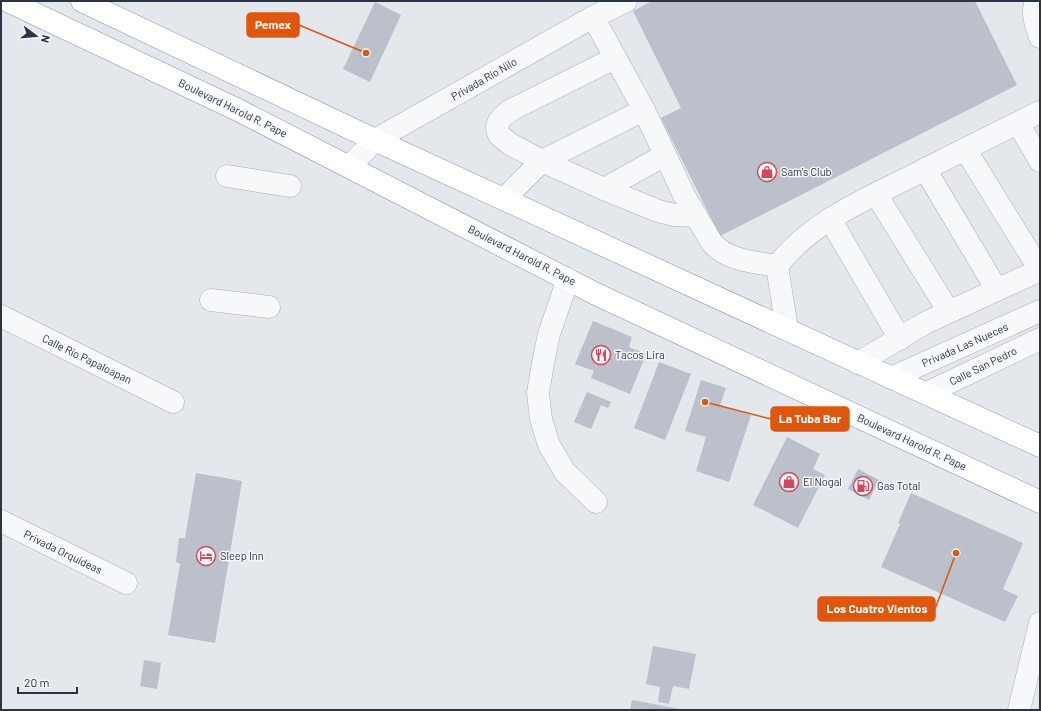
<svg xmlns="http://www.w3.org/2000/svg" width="1041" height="711" font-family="Barlow,sans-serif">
<rect width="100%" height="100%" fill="#e4e7ec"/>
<!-- building -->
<g fill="#bbc0ca">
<path d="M652,1H975L1017,85L720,236L661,118L681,108L633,11Z"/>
<path d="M375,2L401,15L370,82L343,69Z"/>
<path d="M593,321L632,337L629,347L646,354L630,394L591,378L594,371L575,364Z"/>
<path d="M659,362L691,374L665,440L634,428Z"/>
<path d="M701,380L726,388L720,405L751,415L729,482L696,471L706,437L685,431Z"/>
<path d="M587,392L611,402L608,408L601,405L591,429L574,422Z"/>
<path d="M787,437L820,454L813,469L825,475L798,528L753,505Z"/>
<path d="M858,469L879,480L869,500L848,489Z"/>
<path d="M196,473L242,481L215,643L168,635L180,564L176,562L179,538H185Z"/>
<path d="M911,493L1023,543L1003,589L1018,596L1005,622L881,567L900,524L898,523Z"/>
<path d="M653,646L696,654L689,689L673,686L669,704L658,702L660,687L646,684Z"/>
<path d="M144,660L161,663L157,689L140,686Z"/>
<path d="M632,700L680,709V710H630Z"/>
</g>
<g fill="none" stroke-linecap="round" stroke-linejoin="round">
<!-- minor casing -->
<g stroke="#a9aeb7" stroke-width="23">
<g id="minor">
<path d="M1036,1C1031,13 1036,25 1040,37"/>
<path d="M593,17L644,110L684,195L712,243C728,261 755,262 777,266"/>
<path d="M615,58L513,109C503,115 493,123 499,135L510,144L542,161L604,189L658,211L674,215L696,216"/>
<path d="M1018,123L1040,161"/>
<path d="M965,149L1040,270"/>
<path d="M349,167L375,140L593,17L626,1"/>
<path d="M925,169L997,290"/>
<path d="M227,176L290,186"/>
<path d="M604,189L665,155"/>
<path d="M876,194L949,312"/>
<path d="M504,199L542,161L644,110"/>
<path d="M830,219L900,339"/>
<path d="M568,279L549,334L543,363L538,393L541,419L549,445L565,472L596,502"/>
<path d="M211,300L269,307"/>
<path d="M1,316L173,402"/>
<path d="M787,329L777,266C811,222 864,200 912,176C955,154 997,133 1040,112"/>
<path d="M858,363L925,323L1040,270"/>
<path d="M891,378L1040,311"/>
<path d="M927,393L1040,339"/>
<path d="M1,521L126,583"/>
<path d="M1019,710L1040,623"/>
</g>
</g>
<!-- highway casing -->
<g stroke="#8b94a3" stroke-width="23">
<g id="highway">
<path d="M8,1L238,110L596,294L1040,502"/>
<path d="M82,1L375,140L1040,446"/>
</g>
</g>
<!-- minor -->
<use href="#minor" stroke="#f7f8fa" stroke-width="22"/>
<!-- highway -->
<use href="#highway" stroke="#fff" stroke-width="22"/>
</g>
<!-- icons -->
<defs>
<g id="shop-ring" transform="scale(1)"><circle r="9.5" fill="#f4f6f9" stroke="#d1495b" stroke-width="1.5"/><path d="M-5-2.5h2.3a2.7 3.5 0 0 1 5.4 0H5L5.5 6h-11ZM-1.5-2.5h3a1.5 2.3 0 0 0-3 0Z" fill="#d1495b"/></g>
<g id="restaurant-ring" transform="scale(1)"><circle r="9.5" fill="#f4f6f9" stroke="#d1495b" stroke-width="1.5"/><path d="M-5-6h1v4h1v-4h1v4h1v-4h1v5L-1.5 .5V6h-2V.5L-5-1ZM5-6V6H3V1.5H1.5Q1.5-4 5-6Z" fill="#d1495b"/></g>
<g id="fuel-ring" transform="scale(1)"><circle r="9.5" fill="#f4f6f9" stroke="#d1495b" stroke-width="1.5"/><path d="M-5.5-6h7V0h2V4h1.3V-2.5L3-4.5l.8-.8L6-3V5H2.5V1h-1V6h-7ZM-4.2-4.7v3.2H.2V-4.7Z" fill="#d1495b"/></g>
<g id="hotel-ring" transform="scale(1)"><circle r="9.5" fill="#f4f6f9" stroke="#d1495b" stroke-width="1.5"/><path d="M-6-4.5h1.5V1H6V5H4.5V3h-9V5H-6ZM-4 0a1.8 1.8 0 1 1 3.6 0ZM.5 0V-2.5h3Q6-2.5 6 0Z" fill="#d1495b"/></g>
</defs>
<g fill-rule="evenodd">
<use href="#shop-ring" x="767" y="172"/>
<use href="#restaurant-ring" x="601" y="355"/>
<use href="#shop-ring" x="789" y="482"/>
<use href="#fuel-ring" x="863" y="486"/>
<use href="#hotel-ring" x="206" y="556"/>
</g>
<g text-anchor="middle" stroke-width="3" stroke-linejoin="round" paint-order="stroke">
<!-- street labels -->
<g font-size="11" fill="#2b3445" stroke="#f4f6f9">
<text transform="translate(484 79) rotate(-30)" y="4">Privada Río Nilo</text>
<text transform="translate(233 108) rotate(26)" y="4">Boulevard Harold R. Pape</text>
<text transform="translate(522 255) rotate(27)" y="4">Boulevard Harold R. Pape</text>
<text transform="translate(965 345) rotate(-24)" y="4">Privada Las Nueces</text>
<text transform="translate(87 359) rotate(26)" y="4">Calle Río Papaloapan</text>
<text transform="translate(983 366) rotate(-26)" y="4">Calle San Pedro</text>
<text transform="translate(912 442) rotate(25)" y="4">Boulevard Harold R. Pape</text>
<text transform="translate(63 552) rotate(26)" y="4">Privada Orquídeas</text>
</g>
<!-- poi labels -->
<g font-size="11" fill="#2b3445" stroke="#f4f6f9" text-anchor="start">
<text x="781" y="176">Sam's Club</text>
<text x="615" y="359">Tacos Lira</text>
<text x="803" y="486">El Nogal</text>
<text x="877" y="490">Gas Total</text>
<text x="220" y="560">Sleep Inn</text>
</g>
</g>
<!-- callouts -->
<path fill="none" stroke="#df570f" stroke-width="1.5" d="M366 53L299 25M705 402L771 419M956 553L935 609"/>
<g fill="#df570f" stroke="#f4f6f9" stroke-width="1.5">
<circle cx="366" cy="53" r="4"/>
<circle cx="705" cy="402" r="4"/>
<circle cx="956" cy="553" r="4"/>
</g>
<g fill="#df570f" stroke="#df570f" stroke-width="1.5">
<rect x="247" y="13" width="52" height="24" rx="4"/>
<rect x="771" y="407" width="78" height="24" rx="4"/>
<rect x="818" y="597" width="117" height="24" rx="4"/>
</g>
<g font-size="12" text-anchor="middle" font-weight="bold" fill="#fff">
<text x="273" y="29">Pemex</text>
<text x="810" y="423">La Tuba Bar</text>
<text x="877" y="613">Los Cuatro Vientos</text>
</g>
<!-- border -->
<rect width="1041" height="711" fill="none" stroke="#2b3445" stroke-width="4"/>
<!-- north arrow -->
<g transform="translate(36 36) rotate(106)" stroke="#f4f6f9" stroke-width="3" paint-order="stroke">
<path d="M0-3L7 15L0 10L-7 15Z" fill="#2b3445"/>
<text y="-6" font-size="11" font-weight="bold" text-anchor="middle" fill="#2b3445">N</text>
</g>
<!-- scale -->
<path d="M18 687v6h59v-6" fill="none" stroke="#2b3445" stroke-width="2"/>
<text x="24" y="687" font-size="12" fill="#2b3445" stroke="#f4f6f9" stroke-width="3" paint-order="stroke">20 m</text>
</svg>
